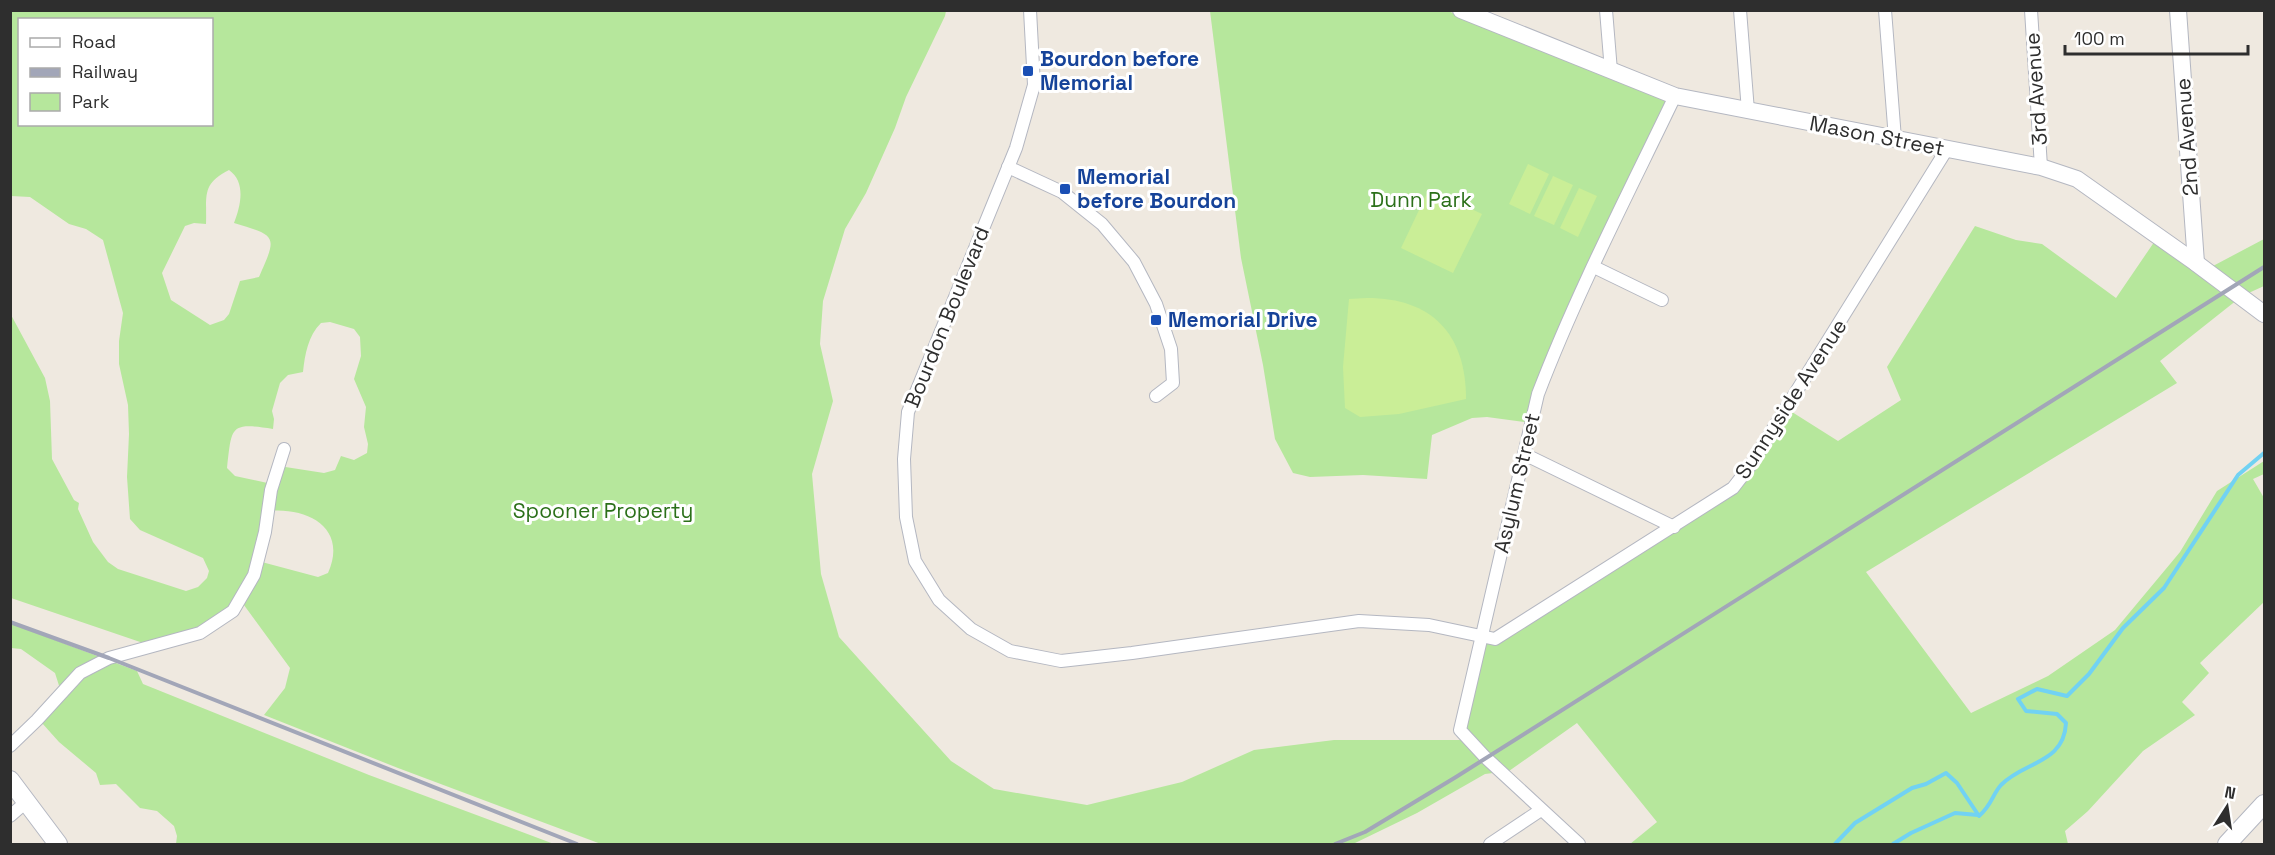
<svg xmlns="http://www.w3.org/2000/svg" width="2275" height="855" font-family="'Space Grotesk',sans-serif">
<rect width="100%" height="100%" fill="#efe9e0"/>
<!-- green -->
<g fill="#b6e79c" fill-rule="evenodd">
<path d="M11,11H946L945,16L906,97L895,128L866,193L845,229L823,301L820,344L833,401L812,474L821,574L839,637L951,761L994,789L1087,805L1182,782L1254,750L1334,740H1477L1460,722L1480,636L1496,640L1738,487L1792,412L1838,441L1901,400L1887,367L1975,226L2016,240L2042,244L2116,298L2161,232L2213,266L2264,239V286L2242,296L2160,361L2177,383L1866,572L1971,713L2048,676L2115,630L2180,552L2217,491L2264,461V474L2253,479L2264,498V602L2200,663L2209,673L2182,702L2195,715L2143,751L2088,811L2065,831L2068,844H1630L1657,822L1577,723L1509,771L1485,774L1417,813L1353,844H601L398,768L264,715L285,688L290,668L241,601L219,619L168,639L146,644L11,598L10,313L45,378L50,401L52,459L74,500L79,503L78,509L93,542L108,562L118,569L186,591L198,587L207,578L209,571L203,558L140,530L130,519L127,477L129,434L128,405L119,364V341L123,313L103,240L86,229L69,224L30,197L11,196ZM20,20H212V124H20ZM229,170C246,182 241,205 234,223C278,236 277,236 259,277L240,281L229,314L224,320L210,325L171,300L162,273L185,226L194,223L206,224C207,196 201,184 229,170ZM330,322L354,329L360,337L361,356L354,379L366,407L364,427L368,444L367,453L354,460L341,456L335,470L324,473L279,466L272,484L235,476L227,468C232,427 229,422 273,429L274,419L272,411L280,383L288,375L303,372C305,354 308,336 321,323ZM268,511C308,507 348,528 328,573L318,577L258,561Z"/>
<path d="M1210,11H1448L1670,100L1539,395L1531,423L1487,417L1472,418L1432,435L1427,479L1363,475L1310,477L1293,473L1275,439L1263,365L1241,258Z"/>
<path d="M10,623L137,671L143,684L369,775L554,844H176L177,836L174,826L157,811L140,808L116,784L100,785L96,773L59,742L42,723L62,695L55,673L21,649L11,648Z"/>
</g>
<!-- pitch -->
<g fill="#caee97">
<path d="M1528,164L1549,174L1530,214L1509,204Z"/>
<path d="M1553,176L1573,185L1554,225L1534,216Z"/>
<path d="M1579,188L1597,196L1578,237L1560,228Z"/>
<path d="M1429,189L1482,214L1453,273L1401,248Z"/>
<path d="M1367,298C1432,298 1466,334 1466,399L1399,414L1360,417L1345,408L1343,367L1349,299Z"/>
</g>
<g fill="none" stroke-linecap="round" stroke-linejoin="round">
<!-- stream -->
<g stroke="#71d2f3" stroke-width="4">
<path d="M1835,844L1855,823L1912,788L1926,784L1946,773L1957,783L1979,816C1992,805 1992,795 2001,785C2024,761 2064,764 2066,723L2057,714L2026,711L2018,699L2037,689L2067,696L2089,674L2123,628L2164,588L2238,475L2264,453"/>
<path d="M1893,844L1911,833L1955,813L1978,815"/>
</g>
<!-- minor casing -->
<g stroke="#b4b7c1" stroke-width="14">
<g id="minor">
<path d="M1030,10L1034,85L1016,148L908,412L904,459L906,517L915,561L939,600L971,629L1010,651L1061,661L1132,653L1359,621L1429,625L1495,639L1733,488L1750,466L1947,149"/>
<path d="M1606,10L1611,71"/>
<path d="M1740,10L1748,111"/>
<path d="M1885,10L1895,139"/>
<path d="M2031,10L2041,167"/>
<path d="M1008,167L1062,192L1102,224L1134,262L1156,304L1171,349L1173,383L1156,396"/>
<path d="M1594,267L1662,300"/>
<path d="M1524,454L1674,527"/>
<path d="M10,746L37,720L80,673L109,658L200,633L233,611L254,575L265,532L271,490L284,449"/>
<path d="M10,816L25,803"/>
<path d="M1490,844L1541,810"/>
<path d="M1579,844L1485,757L1460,730L1538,394C1577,292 1628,194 1675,96"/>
</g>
</g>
<!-- tertiary casing -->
<g stroke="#b4b7c1" stroke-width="18">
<g id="tertiary">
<path d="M1461,10L1675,96L2041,167L2077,179L2196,263L2264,314"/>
<path d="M2178,10L2196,263"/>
</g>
</g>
<!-- secondary casing -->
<g stroke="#b4b7c1" stroke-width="20">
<g id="secondary">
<path d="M10,780L58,844"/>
<path d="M2227,844L2264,804"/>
</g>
</g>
<!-- minor -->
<use href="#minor" stroke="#fff" stroke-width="12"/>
<!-- tertiary -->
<use href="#tertiary" stroke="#fff" stroke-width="16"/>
<!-- secondary -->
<use href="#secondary" stroke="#fff" stroke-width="18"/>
<!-- rail -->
<g stroke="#a2a6b8" stroke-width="4">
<path d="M10,622L109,658L577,844"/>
<path d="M1335,844L1365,832L1456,777L2264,267"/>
</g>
</g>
<!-- markers -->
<g fill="#1a4fb4" stroke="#fff" stroke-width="2">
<rect x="1022" y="65" width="12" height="12" rx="3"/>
<rect x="1059" y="183" width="12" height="12" rx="3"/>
<rect x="1150" y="314" width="12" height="12" rx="3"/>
</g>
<g text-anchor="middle" stroke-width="6" stroke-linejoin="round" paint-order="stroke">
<!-- transit labels -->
<g font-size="21" font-weight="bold" fill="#164399" stroke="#fff" text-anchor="start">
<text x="1040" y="66">Bourdon before<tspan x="1040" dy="24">Memorial</tspan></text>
<text x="1077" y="184">Memorial<tspan x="1077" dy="24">before Bourdon</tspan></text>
<text x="1168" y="327">Memorial Drive</text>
</g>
<!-- street labels -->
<g font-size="21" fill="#2e2e2e" stroke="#fff">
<text transform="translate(2036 89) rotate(-94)" y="7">3rd Avenue</text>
<text transform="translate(1877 136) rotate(11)" y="7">Mason Street</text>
<text transform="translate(2187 137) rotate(-94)" y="7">2nd Avenue</text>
<text transform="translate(947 317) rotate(-68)" y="7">Bourdon Boulevard</text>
<text transform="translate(1791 399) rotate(-57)" y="7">Sunnyside Avenue</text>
<text transform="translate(1517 483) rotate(-77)" y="7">Asylum Street</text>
</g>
<!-- park labels -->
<g font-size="21" fill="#2b7019" stroke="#fff">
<text x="1421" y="207">Dunn Park</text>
<text x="603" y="518">Spooner Property</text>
</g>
</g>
<!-- border -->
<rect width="2275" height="855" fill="none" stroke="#2e2e2e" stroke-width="24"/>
<!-- legend -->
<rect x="18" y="18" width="195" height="108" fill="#ffffff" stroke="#ababab" stroke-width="1.5"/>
<rect x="30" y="38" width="30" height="9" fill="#ffffff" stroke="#ababab" stroke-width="1.5"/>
<text x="72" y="48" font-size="18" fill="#2e2e2e">Road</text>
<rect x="30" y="68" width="30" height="9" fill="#a2a6b8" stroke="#ababab" stroke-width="1.5"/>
<text x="72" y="78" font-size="18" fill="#2e2e2e">Railway</text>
<rect x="30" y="93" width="30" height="18" fill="#b6e79c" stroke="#ababab" stroke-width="1.5"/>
<text x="72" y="108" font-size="18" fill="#2e2e2e">Park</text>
<!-- north arrow -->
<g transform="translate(2227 807) rotate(12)" stroke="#ffffff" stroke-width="4.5" paint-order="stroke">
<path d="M0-4.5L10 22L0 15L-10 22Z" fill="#2e2e2e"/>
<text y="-9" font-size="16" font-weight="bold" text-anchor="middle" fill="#2e2e2e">N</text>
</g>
<!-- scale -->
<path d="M2065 45v9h183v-9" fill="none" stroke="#2e2e2e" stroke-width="3"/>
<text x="2074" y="45" font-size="18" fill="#2e2e2e" stroke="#ffffff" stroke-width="4.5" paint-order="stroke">100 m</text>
</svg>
